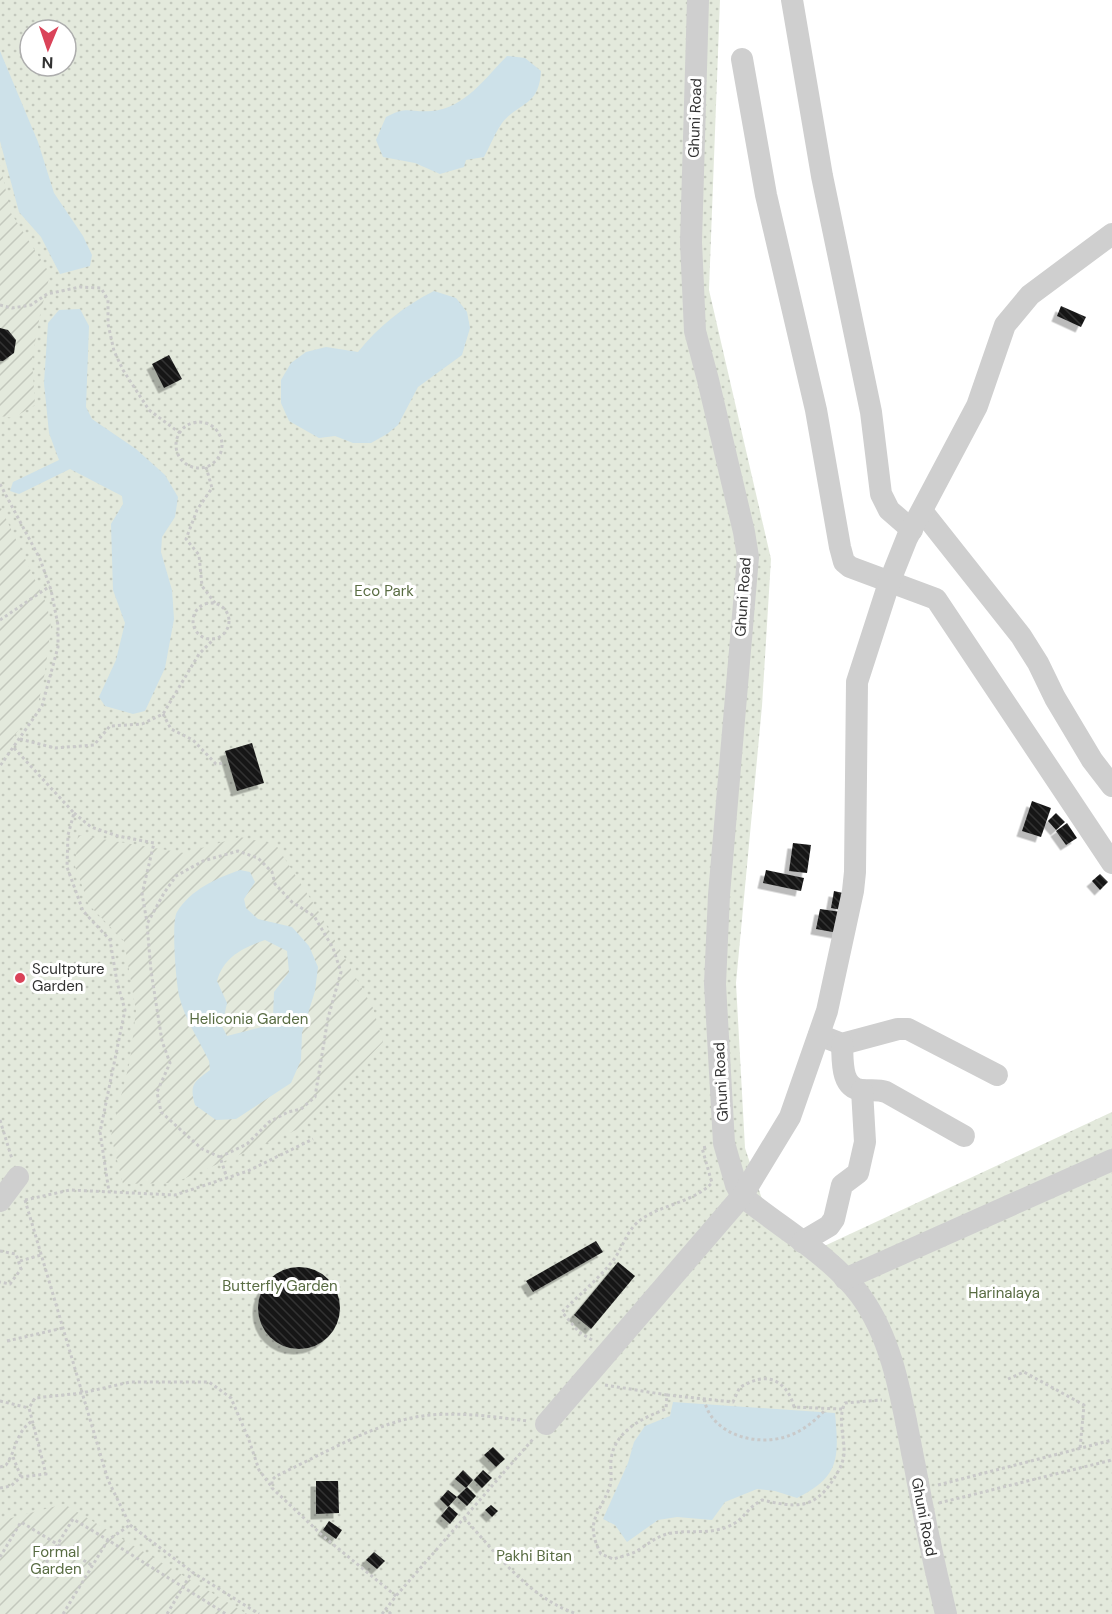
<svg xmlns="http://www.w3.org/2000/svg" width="1112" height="1614" font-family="'DM Sans',sans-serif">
<defs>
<pattern id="park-dots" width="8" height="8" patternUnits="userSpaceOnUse" patternTransform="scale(1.5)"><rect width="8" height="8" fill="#e3e9dc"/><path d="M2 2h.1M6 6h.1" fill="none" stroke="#c3c8bd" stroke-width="1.8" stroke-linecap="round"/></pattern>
<pattern id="garden-furrows" width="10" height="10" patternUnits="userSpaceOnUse" patternTransform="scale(1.5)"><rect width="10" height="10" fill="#e3e9dc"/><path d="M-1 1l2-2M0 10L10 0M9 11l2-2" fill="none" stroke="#c3c8bd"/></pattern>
<pattern id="building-back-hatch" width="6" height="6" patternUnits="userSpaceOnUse" patternTransform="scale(1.5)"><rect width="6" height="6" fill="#191919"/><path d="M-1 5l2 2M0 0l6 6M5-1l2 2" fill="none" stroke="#323232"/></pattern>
<filter id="shadow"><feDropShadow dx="-5.5" dy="5.5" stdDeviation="0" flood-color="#0004"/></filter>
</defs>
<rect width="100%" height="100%" fill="#fff"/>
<!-- park -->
<path fill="url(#park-dots)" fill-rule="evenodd" d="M0,0H720L709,290L771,559L762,706L736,983L745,1148L763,1202L820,1248L1112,1112V1614H0ZM30,30H66V66H30Z"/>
<!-- garden -->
<g fill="url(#garden-furrows)">
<path d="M0,165L11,213L50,274L40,315L32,359L35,405L13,418L0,416Z"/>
<path d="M0,506L47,605L51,627L45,672L39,700L0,757Z"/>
<path d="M78,835L184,853L240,837L276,845L317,909L373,1008L383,1042L303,1127L174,1183L123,1184L111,1136L130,1061L136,1011L124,941L89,905L75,866Z"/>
<path d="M64,1504L247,1614H0V1521Z"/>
</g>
<!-- water -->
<g fill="#cde1e9" fill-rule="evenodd">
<path d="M0,51L38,142L54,193L83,236L92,255L90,266L60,274L41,237L19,212L0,141Z"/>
<path d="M507,56L525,58L541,71C539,107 520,101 502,123C495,133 490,146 484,157L466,160L464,167L440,174L415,163L383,157L376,140L386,117C408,105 410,113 432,111C465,108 485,78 507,56Z"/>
<path d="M434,291L456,298L467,312L470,328L462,355L418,387L398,425L387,434L371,443H353L335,436L319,438L289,421L281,403V380L291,363L306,352L326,347L358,352C379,326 404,306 434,291Z"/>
<path d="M80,309L89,326L86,407L92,419L136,449L165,475L178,497L175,517L162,537L161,552L172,590L174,619L165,668L145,711L133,714L105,706L99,697L116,660L125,623L113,590L111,524L123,504L122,496L70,469L19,494L10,491L13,482L59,460L49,433L44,383L48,323L59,310Z"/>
<path d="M240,870L250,872L255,882L244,899L246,908L258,919L292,927L309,946L318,967L315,991L302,1033L301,1060L291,1083L236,1119L216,1120L195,1105C189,1084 194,1082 210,1070L209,1061C200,1042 185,1019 180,999C176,987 171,921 177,912C190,890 217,878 240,870ZM265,940L287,951L289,972L274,992L273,1018L270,1025L227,1036L222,1026L227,1003L217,981C224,956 243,948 265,940Z"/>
<path d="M673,1402L835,1413C839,1458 840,1477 797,1498L775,1491L757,1489L725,1502L712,1520L677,1517L658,1520L627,1542L615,1525L603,1519L628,1463L634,1442L645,1426L670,1416Z"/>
</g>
<!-- building -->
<g fill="url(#building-back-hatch)" filter="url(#shadow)">
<path d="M1061,306L1086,317L1081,327L1057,316Z"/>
<path d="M0,328L8,330L16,340L14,353L3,361H0Z"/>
<path d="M169,355L182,379L164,388L152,364Z"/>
<path d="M252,743L264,783L237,791L225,751Z"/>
<path d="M1032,801L1051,808L1041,837L1022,831Z"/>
<path d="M1056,813L1065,822L1056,830L1048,821Z"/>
<path d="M1067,823L1077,838L1066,845L1056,831Z"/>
<path d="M793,843L811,845L807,873L789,871Z"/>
<path d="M766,870L804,878L801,891L763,883Z"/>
<path d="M1100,874L1108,882L1100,890L1092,881Z"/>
<path d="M834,891L843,893L841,910L831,908Z"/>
<path d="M820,909L841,912L838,933L816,929Z"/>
<path d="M596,1241L603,1252L533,1292L526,1281Z"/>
<path d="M618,1262L635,1276L591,1329L574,1315Z"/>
<circle cx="299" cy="1308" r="41"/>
<path d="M493,1447L505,1459L496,1467L484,1455Z"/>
<path d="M463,1470L473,1480L466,1488L455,1479Z"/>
<path d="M483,1470L492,1478L482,1488L474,1480Z"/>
<path d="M316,1481H338L339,1513L316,1514Z"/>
<path d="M467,1487L476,1496L467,1506L457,1497Z"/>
<path d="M448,1490L457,1497L448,1507L440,1499Z"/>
<path d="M491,1505L498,1511L492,1517L485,1510Z"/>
<path d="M449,1506L458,1514L450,1524L441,1516Z"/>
<path d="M329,1521L342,1530L336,1539L323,1530Z"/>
<path d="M374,1552L385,1561L377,1569L366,1560Z"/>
</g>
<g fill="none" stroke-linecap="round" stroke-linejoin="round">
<!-- path -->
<g stroke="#c9c9c9" stroke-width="3" stroke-dasharray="3 3" stroke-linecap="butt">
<path d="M0,305L12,308L31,305L47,294L80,287L101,288L108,300V324L114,351L123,370L149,410L180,433"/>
<circle cx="199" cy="445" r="23"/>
<path d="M206,467L212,488L197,510L186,539L199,555L202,586L215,603"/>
<path d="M0,484L40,559L51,590L58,625V647L42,706L0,766"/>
<circle cx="211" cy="621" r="18"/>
<path d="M0,620L50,586"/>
<path d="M163,714L171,729L193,740L216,764L225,763"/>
<path d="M20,739L55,748L94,745L110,726L142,724L163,714L199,654L214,639"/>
<path d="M14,748L74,813L68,835L67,867L83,911L110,940L117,982L125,1010L100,1132L109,1192"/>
<path d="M74,813L91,827L118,836L154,843L142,894L147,922"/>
<path d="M0,1120L12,1159"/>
<path d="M220,1157L202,1149L161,1112L157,1092L170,1063L162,1041L151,971L147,924L164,893L176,876L203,861L238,851L258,858L272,872L275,884L292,902L314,916L333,948L341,972L328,1018L315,1097L301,1109L288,1112L269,1122L247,1144L220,1157L227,1178"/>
<path d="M25,1200L108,1480L130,1525L192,1572L259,1614"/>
<path d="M25,1200L70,1190L175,1195L248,1171L313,1139"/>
<path d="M0,1251L16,1254L21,1269L10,1284L0,1282"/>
<path d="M20,1261L41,1255"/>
<path d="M592,1340L579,1332L562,1312C578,1296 597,1280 611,1263C624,1248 625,1230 643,1218C665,1204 693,1202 712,1183L702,1148L707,1147"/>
<path d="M7,1341L63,1328"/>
<path d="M1008,1379L1024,1372L1084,1405L1080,1449"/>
<path d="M605,1385L667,1395L666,1409C642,1418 613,1432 611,1461C610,1470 613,1480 609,1489C597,1517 585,1523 601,1554L613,1559C620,1557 628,1555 635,1552C646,1546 655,1537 667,1534C687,1529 707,1535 727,1527C745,1520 745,1509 762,1500C794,1507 813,1511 833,1480C838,1472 843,1464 844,1454C845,1437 837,1419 845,1403L882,1400"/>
<path d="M667,1395L733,1402C735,1398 737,1393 739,1389C742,1385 747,1384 751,1382C772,1372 789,1386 794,1407L842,1409"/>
<path d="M704,1399C711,1435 757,1447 788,1436C803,1431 816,1420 826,1409"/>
<path d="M0,1401L29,1408"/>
<path d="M13,1457L21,1477"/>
<path d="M0,1467L6,1465C17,1449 15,1433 32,1421"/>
<path d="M938,1485L1112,1440"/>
<path d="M0,1488L11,1486L21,1477L46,1474L29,1408L35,1398L82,1393L130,1382H209L231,1398L249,1440L259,1470L271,1486"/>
<path d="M939,1503L1112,1460"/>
<path d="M464,1518C497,1554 529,1598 577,1614"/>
<path d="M0,1557L21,1522L93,1566"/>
<path d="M37,1578L73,1519L108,1540L130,1525"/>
<path d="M396,1596L323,1536L272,1488V1480L276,1476C315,1458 361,1431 403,1420C442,1409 488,1416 528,1421"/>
<path d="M63,1614L108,1540L226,1614"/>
<path d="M167,1614L192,1572"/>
<path d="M382,1614L386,1609"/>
<path d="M391,1614L386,1609L396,1596L533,1439"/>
</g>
<!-- minor -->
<g stroke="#cfcfcf" stroke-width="22">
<path d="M698,0L691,242L695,331L708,380L744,532L748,557L719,895L715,984L724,1143L736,1185L742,1196C781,1228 830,1255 860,1295C896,1344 903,1410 915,1467C924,1517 934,1565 946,1614"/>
<path d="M792,0L822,176L871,412L881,494L889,510L912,530"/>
<path d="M742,59L766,195L816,410L840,547L844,562L850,567L936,599L1112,863"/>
<path d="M922,511L1021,636L1038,663L1055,698L1092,760L1112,786"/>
<path d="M819,1035L842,1044L898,1029H908L997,1075"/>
<path d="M842,1044C843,1059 840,1087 861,1090C870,1091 877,1089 886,1092L964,1136"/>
<path d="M0,1201L18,1177"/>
<path d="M802,1242L829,1226L834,1219L842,1185L858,1173L865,1142L862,1090"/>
<path d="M845,1279L1112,1160"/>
<path d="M546,1424L742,1196L790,1117L827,1011L853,891L855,872L857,682L889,583L907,538L977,406L1005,325L1030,295L1112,234"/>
</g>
</g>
<!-- markers -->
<circle fill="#da4359" stroke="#fff" stroke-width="2" cx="20" cy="978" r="6"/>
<g text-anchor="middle" stroke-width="6" stroke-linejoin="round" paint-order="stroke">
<!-- street labels -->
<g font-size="15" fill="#323232" stroke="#fff">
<text transform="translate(695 118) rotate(-88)" y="5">Ghuni Road</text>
<text transform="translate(743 597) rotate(-86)" y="5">Ghuni Road</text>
<text transform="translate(721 1082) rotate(-93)" y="5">Ghuni Road</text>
<text transform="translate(924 1517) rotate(79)" y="5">Ghuni Road</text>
</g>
<!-- park labels -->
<g font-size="15" fill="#586c42" stroke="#fff">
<text x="384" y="596">Eco Park</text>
<text x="249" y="1024">Heliconia Garden</text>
<text x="280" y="1291">Butterfly Garden</text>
<text x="1004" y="1298">Harinalaya</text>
<text x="56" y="1557">Formal<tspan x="56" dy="17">Garden</tspan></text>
<text x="534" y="1561">Pakhi Bitan</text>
</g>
<!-- poi labels -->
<g font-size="15" fill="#323232" stroke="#fff" text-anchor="start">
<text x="32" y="974">Scultpture<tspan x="32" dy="17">Garden</tspan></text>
</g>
</g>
<!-- north arrow -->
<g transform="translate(48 48) rotate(182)"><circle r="28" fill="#ffffff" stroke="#adadad" stroke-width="1.5"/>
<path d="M0-4.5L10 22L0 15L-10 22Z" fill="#da4359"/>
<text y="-9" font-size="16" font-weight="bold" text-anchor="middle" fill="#323232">N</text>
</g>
</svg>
